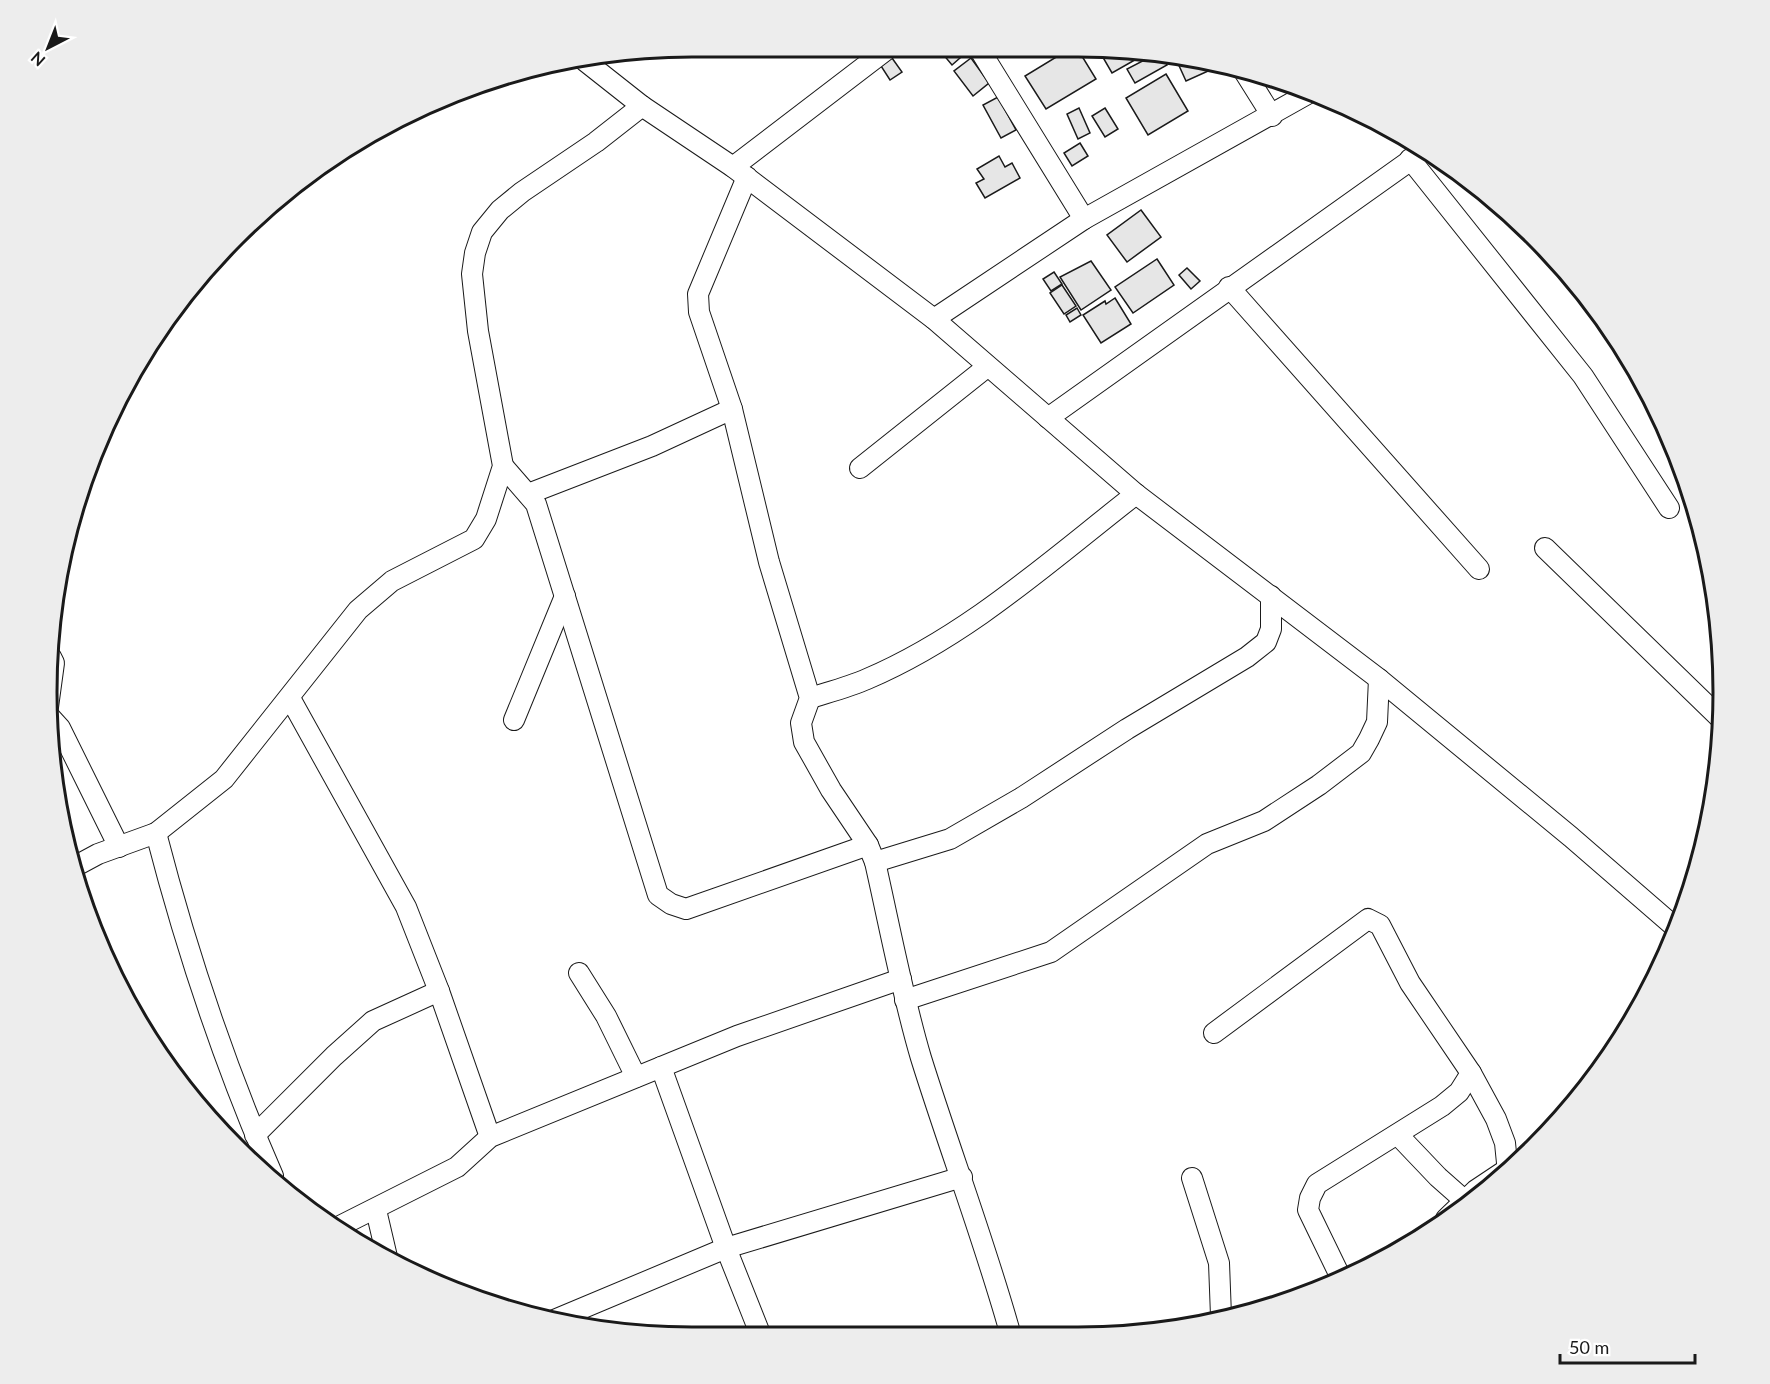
<svg xmlns="http://www.w3.org/2000/svg" width="1770" height="1384" font-family="Lato,sans-serif">
<rect width="100%" height="100%" fill="#fff"/>
<!-- building -->
<g fill="#e6e6e6" stroke="#1a1a1a" stroke-width="1.5">
<path d="M937,47H967L969,50L952,65Z"/>
<path d="M1071,48H1077L1096,79L1046,109L1025,76Z"/>
<path d="M1111,48H1120L1147,53L1112,73L1101,54Z"/>
<path d="M1154,55L1162,56L1167,65L1135,83L1127,69Z"/>
<path d="M892,58L902,72L890,80L881,66Z"/>
<path d="M971,58L989,83L973,96L954,71Z"/>
<path d="M1176,59L1217,67L1186,81Z"/>
<path d="M1166,74L1188,111L1148,135L1126,98Z"/>
<path d="M998,97L1016,130L1001,138L983,105Z"/>
<path d="M1079,108L1090,133L1078,139L1067,114Z"/>
<path d="M1105,108L1118,129L1105,137L1092,116Z"/>
<path d="M1080,143L1088,156L1072,166L1064,153Z"/>
<path d="M999,156L1005,167L1012,163L1020,178L985,198L976,183L984,179L977,169Z"/>
<path d="M1141,210L1161,237L1127,262L1107,235Z"/>
<path d="M1157,259L1174,285L1133,313L1115,287Z"/>
<path d="M1091,261L1111,290L1081,310L1060,277Z"/>
<path d="M1187,268L1200,281L1191,289L1179,275Z"/>
<path d="M1054,272L1062,284L1051,291L1043,279Z"/>
<path d="M1062,285L1076,306L1064,314L1050,293Z"/>
<path d="M1115,298L1131,324L1101,343L1083,315L1105,301L1106,304Z"/>
<path d="M1077,308L1081,315L1070,322L1066,315Z"/>
</g>
<g fill="none" stroke-linecap="round" stroke-linejoin="round">
<!-- minor casing -->
<g stroke="#1a1a1a" stroke-width="22">
<g id="minor">
<path d="M978,47L1084,219"/>
<path d="M585,61L642,106L733,167L934,319L1136,494L1379,679L1571,837L1676,928"/>
<path d="M1245,73L1272,116"/>
<path d="M1410,159L1583,376L1669,508"/>
<path d="M733,167L890,47"/>
<path d="M747,177L698,294L699,312L732,409L769,562L810,698L801,723L804,742L831,790L868,845L875,862C890,928 902,994 921,1058C950,1151 985,1242 1011,1336"/>
<path d="M1229,287L1479,569"/>
<path d="M934,319L1084,219L1311,92"/>
<path d="M1048,418L1425,150"/>
<path d="M503,466L536,504L658,895L671,904L686,909L868,845"/>
<path d="M860,468L987,367"/>
<path d="M528,494L652,446L732,409"/>
<path d="M1545,548L1722,720"/>
<path d="M290,698L406,907L439,991L490,1137"/>
<path d="M810,698C829,692 849,687 867,679C968,636 1051,560 1136,494"/>
<path d="M48,707L54,663L51,657"/>
<path d="M50,717L60,728L119,847"/>
<path d="M514,720L565,596"/>
<path d="M156,833C186,949 225,1066 273,1176"/>
<path d="M875,862L950,839L1021,798L1127,729L1247,657L1266,642L1271,629V596"/>
<path d="M72,868L98,854L156,833L224,779L358,610L392,581L474,539L486,519L503,466L478,331L472,274L475,253L482,232L500,210L522,192L596,142L642,106"/>
<path d="M579,973L606,1016L636,1077"/>
<path d="M905,1000L1051,952L1207,844L1264,821L1319,785L1361,753L1369,739L1377,722L1379,679"/>
<path d="M1214,1033L1368,919L1380,925L1410,983L1471,1073L1496,1119L1505,1143L1508,1173"/>
<path d="M661,1067L726,1248L759,1331"/>
<path d="M255,1135L334,1056L373,1021L439,991"/>
<path d="M1398,1135L1438,1177L1464,1200"/>
<path d="M1192,1178L1219,1263L1221,1316"/>
<path d="M376,1210L387,1257"/>
<path d="M1446,1219L1476,1190L1506,1170"/>
<path d="M334,1229L457,1167L490,1137L737,1036L901,979"/>
<path d="M1341,1278L1308,1210L1310,1198L1317,1184L1442,1106L1459,1092L1471,1073"/>
<path d="M552,1321L726,1248L962,1177"/>
</g>
</g>
<!-- minor -->
<use href="#minor" stroke="#fff" stroke-width="20"/>
</g>
<!-- crop -->
<path d="M0 0H1770V1384H0ZM692 57H1078A635 635 0 0 1 1713 692V692A635 635 0 0 1 1078 1327H692A635 635 0 0 1 57 692V692A635 635 0 0 1 692 57Z" fill="#ededed" fill-rule="evenodd"/>
<path fill="none" stroke="#1a1a1a" stroke-width="3" d="M692 57H1078A635 635 0 0 1 1713 692V692A635 635 0 0 1 1078 1327H692A635 635 0 0 1 57 692V692A635 635 0 0 1 692 57Z"/>
<!-- north arrow -->
<g transform="translate(48 48) rotate(222)" stroke="#ffffff" stroke-width="4.5" paint-order="stroke">
<path d="M0-4.5L10 22L0 15L-10 22Z" fill="#1a1a1a"/>
<text y="-9" font-size="16" font-weight="bold" text-anchor="middle" fill="#1a1a1a">N</text>
</g>
<!-- scale -->
<path d="M1560 1354v9h135v-9" fill="none" stroke="#1a1a1a" stroke-width="3"/>
<text x="1569" y="1354" font-size="18" fill="#1a1a1a" stroke="#ffffff" stroke-width="4.5" paint-order="stroke">50 m</text>
</svg>
